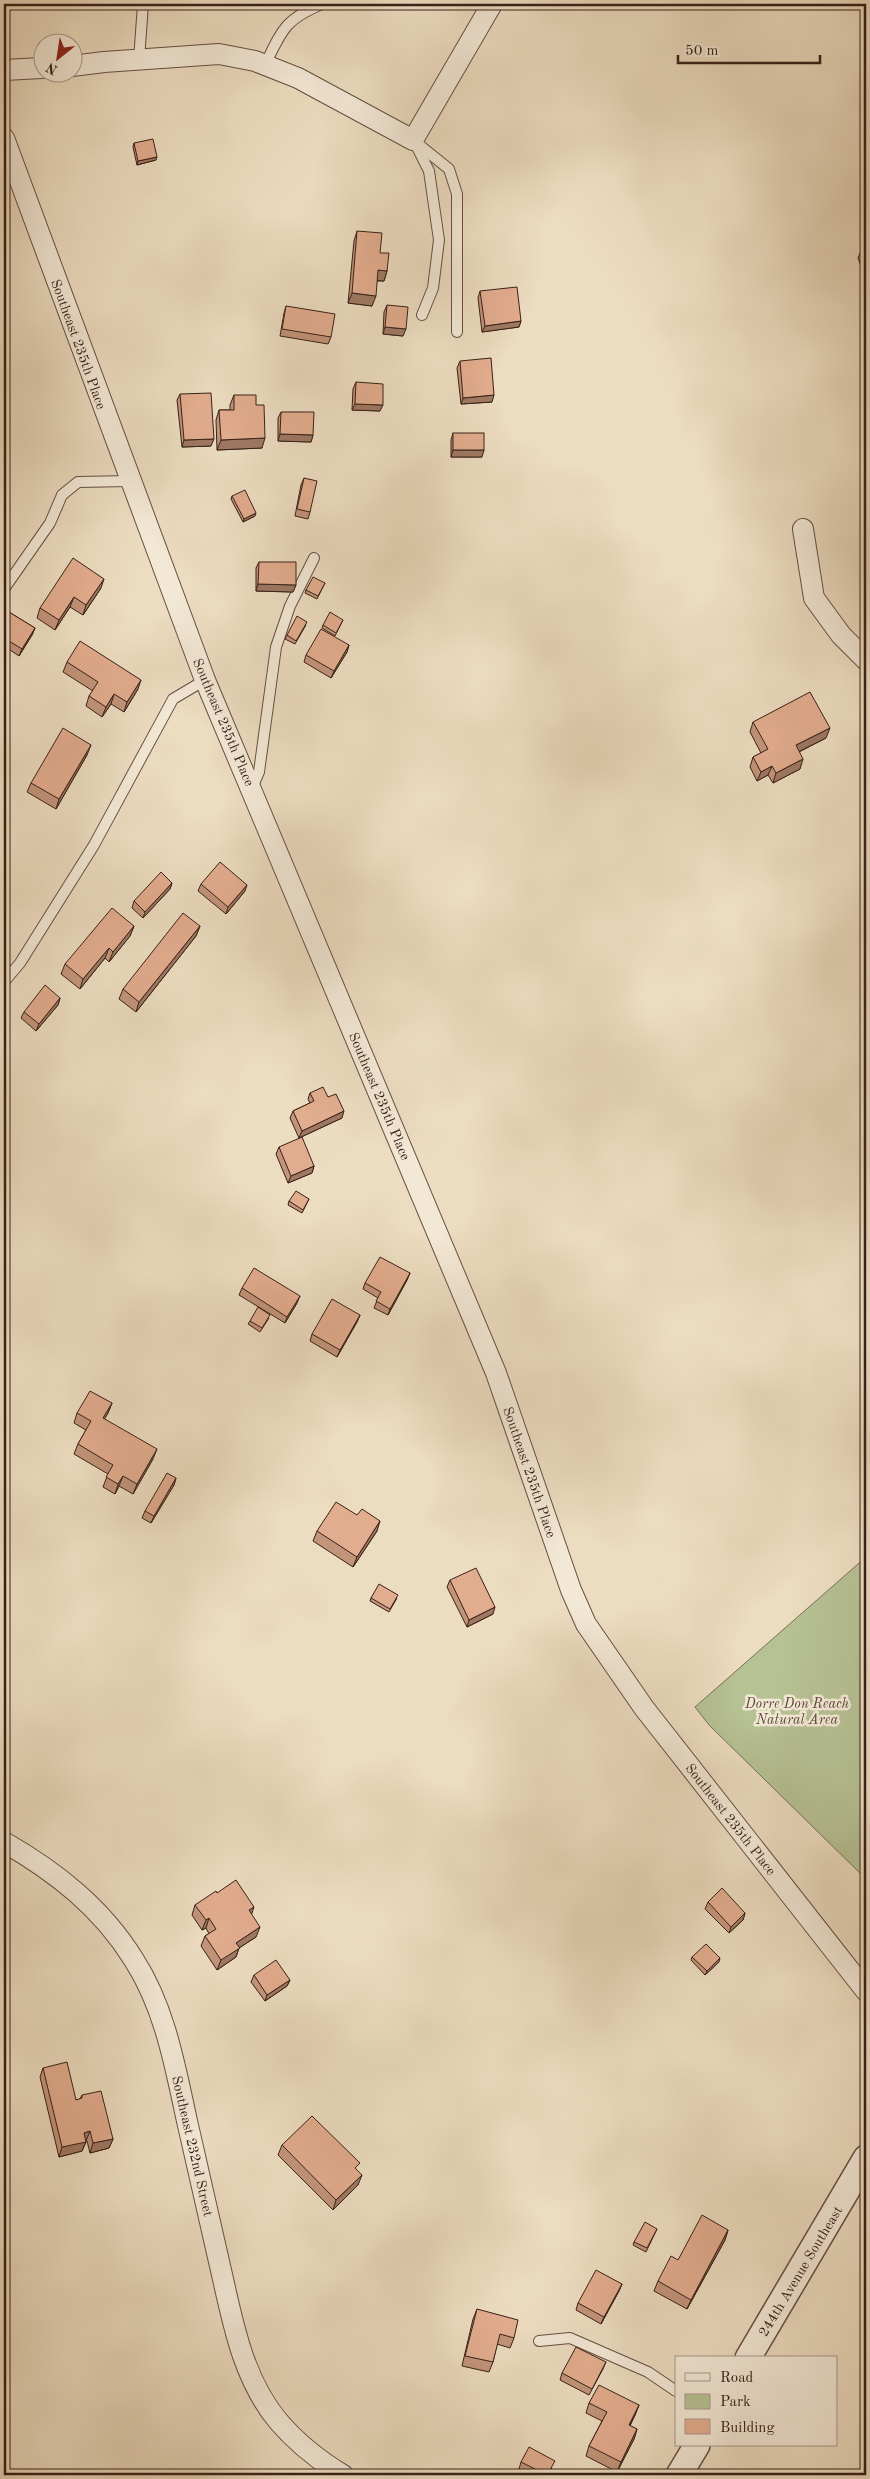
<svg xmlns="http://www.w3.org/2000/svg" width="870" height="2479" font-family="'Old Standard TT',serif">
<rect width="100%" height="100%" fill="#ecdcc0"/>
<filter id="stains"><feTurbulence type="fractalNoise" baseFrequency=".004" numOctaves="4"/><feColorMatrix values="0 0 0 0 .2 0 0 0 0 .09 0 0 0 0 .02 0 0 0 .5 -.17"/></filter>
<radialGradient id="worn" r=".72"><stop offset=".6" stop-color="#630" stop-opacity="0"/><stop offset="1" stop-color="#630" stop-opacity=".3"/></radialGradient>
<!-- green -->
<path fill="#b6c194" stroke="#777056" d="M866,1557V1879L709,1725L695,1707Z"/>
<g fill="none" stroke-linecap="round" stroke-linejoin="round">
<!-- service casing -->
<g stroke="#654f42" stroke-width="12">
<g id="service">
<path d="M139,60L143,4"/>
<path d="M265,65C282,30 285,19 322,4"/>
<path d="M413,140L449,169L457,194V332"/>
<path d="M415,143L429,171L439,240L433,288L422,315"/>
<path d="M4,589L50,523L62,495L78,482L130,481"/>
<path d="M252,788L259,772L276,647L290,606L314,558"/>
<path d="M4,982L20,963L94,845L173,699L205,680"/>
<path d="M539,2341L570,2338L648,2372L676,2391"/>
</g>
</g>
<!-- minor casing -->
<g stroke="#654f42" stroke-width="22">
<g id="minor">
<path d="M72,66L104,62L219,54L255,61L298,78L413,140L492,4"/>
<path d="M4,70L42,68"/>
<path d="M4,138L205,680L496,1373L571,1590L586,1624L644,1708L866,1991"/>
<path d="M803,529L814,598L841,635L866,660"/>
<path d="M4,1842C56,1872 102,1908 134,1960C165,2008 175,2066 187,2121C199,2173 211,2226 223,2279C234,2329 245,2382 279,2422C297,2443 320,2461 343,2475"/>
</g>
</g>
<!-- tertiary casing -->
<g stroke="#654f42" stroke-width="28">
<g id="tertiary">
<path d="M748,2358L866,2158"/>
<path d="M679,2475L697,2445"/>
</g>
</g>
<!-- service -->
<use href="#service" stroke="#f3e8d6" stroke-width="10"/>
<!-- minor -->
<use href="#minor" stroke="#f3e8d6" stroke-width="20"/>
<!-- tertiary -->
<use href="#tertiary" stroke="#f3e8d6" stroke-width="25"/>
</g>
<!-- wall -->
<g fill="#c2947a" stroke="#382018">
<path d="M134,143L156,160L137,165L133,147Z"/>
<path d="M357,231L380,253L387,271L384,281H377L372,306L348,303L354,241Z"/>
<path d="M866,247V270L863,272L858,258L862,248Z"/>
<path d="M480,291L521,321L519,327L482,332L478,298Z"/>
<path d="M387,305L403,336L383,334L384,312Z"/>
<path d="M286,306L331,337L328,344L280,336L284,313Z"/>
<path d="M460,361L492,402L461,404L457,368Z"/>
<path d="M356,382L380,411L352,410L353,389Z"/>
<path d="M180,394L211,446L182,447L177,400Z"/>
<path d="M234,395L256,405L262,448L217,450L216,420L219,410H230V405Z"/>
<path d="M281,412L313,435L311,442L278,441V418Z"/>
<path d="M453,433L482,457H451V440Z"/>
<path d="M304,478L310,512L308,519L295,516L301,485Z"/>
<path d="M232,496L255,516L243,522L231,499Z"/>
<path d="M259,562L296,585L293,592L256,591V568Z"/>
<path d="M325,583L317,599L305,593L306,590Z"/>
<path d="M101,588L83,615L70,607L55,630L37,618L40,608Z"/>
<path d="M4,609L35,628L32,635L19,656L4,646Z"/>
<path d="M343,620L335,636L322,628L323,625Z"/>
<path d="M306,625L295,644L285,639L287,635Z"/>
<path d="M349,645L347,652L331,678L304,662L306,655Z"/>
<path d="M67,662L138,689L124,712L111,704L102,717L86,706L89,696L93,691L63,672Z"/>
<path d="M753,722L826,738L799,752L800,769L773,783L768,775L757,781L750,767L753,757L761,753L750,732Z"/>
<path d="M87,755L56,809L27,792L31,783Z"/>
<path d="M172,883L170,889L143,918L132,908L134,901Z"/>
<path d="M201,884L245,891L226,914L198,891Z"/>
<path d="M134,926L130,936L109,962L105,958L80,989L61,974L65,964Z"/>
<path d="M200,926L196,936L136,1012L119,999L123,989Z"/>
<path d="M60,998L58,1005L36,1031L21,1018L24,1012Z"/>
<path d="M310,1093L328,1097L342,1118L299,1138L290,1118L293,1111L310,1103L308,1099Z"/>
<path d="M279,1147L314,1166L312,1173L288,1183L276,1154Z"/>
<path d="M309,1199L302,1213L288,1205L289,1201Z"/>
<path d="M410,1273L407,1280L388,1315L374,1308L378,1298L363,1289L365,1283Z"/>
<path d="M242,1288L297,1303L285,1323L239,1295Z"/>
<path d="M360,1315L357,1322L337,1357L310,1341L312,1334Z"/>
<path d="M269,1318L260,1332L248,1324L250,1321Z"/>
<path d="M112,1403L108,1413L104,1419L153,1459L133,1494L119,1486L115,1494L103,1487L108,1474L74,1454L78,1444L86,1430L74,1423L77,1413Z"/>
<path d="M176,1478L174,1485L151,1523L142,1518L145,1511Z"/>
<path d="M357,1515L377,1531L353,1567L313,1541L317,1531Z"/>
<path d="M450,1580L493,1614L467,1627L447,1587Z"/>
<path d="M371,1598H397L389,1612L370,1601Z"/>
<path d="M217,1893L251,1915L256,1937L239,1948L236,1957L217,1970L201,1946L205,1936L209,1934L206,1928L202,1930L192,1915L195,1905Z"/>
<path d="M708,1902L745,1913L743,1920L729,1933L705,1909Z"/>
<path d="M692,1957L719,1962L705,1975L691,1960Z"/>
<path d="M254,1975L290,1980L287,1986L265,2001L251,1982Z"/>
<path d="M43,2068L76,2100L80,2099L82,2095L113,2139L109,2148L90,2153L87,2141L86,2142L82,2151L59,2157L40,2077Z"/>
<path d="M282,2145L357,2170L358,2185L333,2210L278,2155Z"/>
<path d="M657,2229L646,2252L633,2245L634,2242Z"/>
<path d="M728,2230L725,2240L687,2309L654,2291L658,2281L678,2260Z"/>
<path d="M622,2284L619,2291L601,2324L576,2310L578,2303Z"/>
<path d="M477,2309L514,2338L510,2348L497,2344L493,2362L489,2372L462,2366L473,2319Z"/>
<path d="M606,2362L603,2369L589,2395L560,2380L562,2373Z"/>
<path d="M589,2403L639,2405L635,2415L630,2426L637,2429L634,2439L617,2472L586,2456L589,2446L602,2421L586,2413Z"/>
<path d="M521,2462L552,2468L548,2475H532L519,2469Z"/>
</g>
<!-- shaded-wall -->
<g fill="#9e7863" stroke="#382018">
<path d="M157,157L156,160L137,165L138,161Z"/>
<path d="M866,262V270L863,272Z"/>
<path d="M378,270L387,271L384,281L375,280Z"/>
<path d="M352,293L376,296L372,306L348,303Z"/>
<path d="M521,321L519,327L482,332L485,326Z"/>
<path d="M385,327L406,329L403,336L383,334Z"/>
<path d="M494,395L492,402L461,404L463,398Z"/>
<path d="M355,404L383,405L380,411L352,410Z"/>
<path d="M280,434L313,435L311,442L278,441Z"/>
<path d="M265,438L262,448L217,450L221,440Z"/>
<path d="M214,439L211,446L182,447L184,440Z"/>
<path d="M453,450H484L482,457H451Z"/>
<path d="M256,513L255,516L243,522L244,519Z"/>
<path d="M104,579L101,588L83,615L86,605Z"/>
<path d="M258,584L296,585L293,592L256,591Z"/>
<path d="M74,597L70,607L55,630L59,620Z"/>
<path d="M35,628L32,635L19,656L22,649Z"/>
<path d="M349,645L347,652L331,678L334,671Z"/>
<path d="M141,680L138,689L124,712L127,702Z"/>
<path d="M114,694L111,704L102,717L106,707Z"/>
<path d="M830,728L826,738L792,755L796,745Z"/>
<path d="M91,745L87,755L56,809L59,799Z"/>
<path d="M803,759L800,769L773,783L776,773Z"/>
<path d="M772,766L768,775L757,781L761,772Z"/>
<path d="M172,883L170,889L143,918L145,912Z"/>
<path d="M247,885L245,891L226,914L228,907Z"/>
<path d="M134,926L130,936L109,962L113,952Z"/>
<path d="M200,926L196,936L136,1012L139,1002Z"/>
<path d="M109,948L105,958L80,989L83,979Z"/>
<path d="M60,998L58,1005L36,1031L39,1024Z"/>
<path d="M344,1111L342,1118L299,1138L302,1131Z"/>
<path d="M314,1166L312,1173L288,1183L291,1176Z"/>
<path d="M410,1273L407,1280L388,1315L390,1309Z"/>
<path d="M300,1296L297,1303L285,1323L287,1317Z"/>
<path d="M360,1315L357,1322L337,1357L340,1350Z"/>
<path d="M112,1403L108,1413L99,1428L103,1418Z"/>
<path d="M157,1449L153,1459L133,1494L137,1484Z"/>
<path d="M123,1476L119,1486L115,1494L118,1484Z"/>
<path d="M176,1478L174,1485L151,1523L154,1516Z"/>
<path d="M380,1521L377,1531L353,1567L357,1557Z"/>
<path d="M495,1607L493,1614L467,1627L469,1620Z"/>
<path d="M254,1907L251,1916L249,1910Z"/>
<path d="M745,1913L743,1920L729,1933L731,1927Z"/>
<path d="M209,1918L206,1928L202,1930L206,1920Z"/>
<path d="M260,1927L256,1937L239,1948L236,1957L217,1970L221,1960L236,1943Z"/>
<path d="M720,1958L719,1962L705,1975L707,1971Z"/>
<path d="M290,1980L287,1986L265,2001L267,1995Z"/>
<path d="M90,2131L82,2151L59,2157L62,2147L84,2133Z"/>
<path d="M113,2139L109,2148L90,2153L93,2143Z"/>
<path d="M362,2175L358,2185L333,2210L336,2200Z"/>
<path d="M728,2230L725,2240L687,2309L691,2300Z"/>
<path d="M622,2284L619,2291L601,2324L604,2317Z"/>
<path d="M639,2405L635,2415L625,2435L629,2425Z"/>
<path d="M637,2429L634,2439L617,2472L621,2462Z"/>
</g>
<!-- building -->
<g fill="#e2ac8e" stroke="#382018">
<path d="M153,139L157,157L138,161L134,143Z"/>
<path d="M357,231L382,233L380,253H389L387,271L378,270L376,296L352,293Z"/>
<path d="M866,247V262L862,248Z"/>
<path d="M517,287L521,321L485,326L480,291Z"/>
<path d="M387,305L408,307L406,329L385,327Z"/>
<path d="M286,306L335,314L331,337L282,329Z"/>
<path d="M491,358L494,395L463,398L460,361Z"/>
<path d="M356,382L383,384V405L355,404Z"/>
<path d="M211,393L214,439L184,440L180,394Z"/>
<path d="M234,395H256V405H264L265,438L221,440L219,410H234Z"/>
<path d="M281,412H314L313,435L280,434Z"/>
<rect x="453" y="433" width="31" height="17"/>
<path d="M304,478L317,481L310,512L297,509Z"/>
<path d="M245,490L256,513L244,519L232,496Z"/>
<path d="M73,558L104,579L86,605L74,597L59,620L40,608Z"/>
<path d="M259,562H296V585L258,584Z"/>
<path d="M313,577L325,583L318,596L306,590Z"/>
<path d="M4,609L35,628L22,649L4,638Z"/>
<path d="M330,612L343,620L336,633L323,625Z"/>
<path d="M297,616L307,622L296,641L287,635Z"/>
<path d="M321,629L349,645L334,671L306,655Z"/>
<path d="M80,641L141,680L127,702L114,694L106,707L89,696L98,682L67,662Z"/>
<path d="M810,692L830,728L796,745L803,759L776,773L772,766L761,772L753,757L768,749L753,722Z"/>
<path d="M63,728L91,745L59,799L31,783Z"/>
<path d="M220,862L247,885L228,907L201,884Z"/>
<path d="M161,872L172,883L145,912L134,901Z"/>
<path d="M112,908L134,926L113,952L109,948L83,979L65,964Z"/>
<path d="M183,913L200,926L139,1002L123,989Z"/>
<path d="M45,985L60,998L39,1024L24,1012Z"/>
<path d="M323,1087L328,1097L336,1094L344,1111L302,1131L293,1111L314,1101L310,1093Z"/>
<path d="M302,1137L314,1166L291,1176L279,1147Z"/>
<path d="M296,1191L309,1199L303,1210L289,1201Z"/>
<path d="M380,1257L410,1273L390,1309L376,1301L381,1292L365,1283Z"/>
<path d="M254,1268L300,1296L287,1317L242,1288Z"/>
<path d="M332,1299L360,1315L340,1350L312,1334Z"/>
<path d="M258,1307L270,1315L262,1328L250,1321Z"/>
<path d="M90,1391L112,1403L103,1418L157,1449L137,1484L123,1476L118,1484L106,1477L113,1465L78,1444L91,1421L77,1413Z"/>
<path d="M167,1473L176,1478L154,1516L145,1511Z"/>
<path d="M336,1502L357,1515L362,1509L380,1521L357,1557L317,1531Z"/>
<path d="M476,1568L495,1607L469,1620L450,1580Z"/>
<path d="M379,1584L398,1595L390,1609L371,1598Z"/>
<path d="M236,1880L254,1907L249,1910L260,1927L236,1943L240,1948L221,1960L205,1936L216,1929L209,1918L206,1920L195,1905L216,1891L217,1893Z"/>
<path d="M722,1888L745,1913L731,1927L708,1902Z"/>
<path d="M706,1944L720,1958L707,1971L692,1957Z"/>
<path d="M276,1960L290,1980L267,1995L254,1975Z"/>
<path d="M67,2062L76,2100L82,2098V2095L101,2091L113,2139L93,2143L90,2131L84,2133L86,2142L62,2147L43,2068Z"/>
<path d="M312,2116L360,2163L355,2168L362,2175L336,2200L282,2145Z"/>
<path d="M702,2215L728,2230L691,2300L658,2281L671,2256L678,2260Z"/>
<path d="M645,2222L657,2229L647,2248L634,2242Z"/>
<path d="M596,2270L622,2284L604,2317L578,2303Z"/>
<path d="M477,2309L518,2320L514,2338L500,2334L493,2362L465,2356Z"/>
<path d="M576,2347L606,2362L592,2389L562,2373Z"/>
<path d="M599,2385L639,2405L629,2425L637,2429L621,2462L589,2446L607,2412L589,2403Z"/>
<path d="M529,2447L555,2461L547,2475L521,2462Z"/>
</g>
<g text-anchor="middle" stroke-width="5" stroke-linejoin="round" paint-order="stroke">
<!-- street labels -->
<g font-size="14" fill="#382018" stroke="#f3e8d6">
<text transform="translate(79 344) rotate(70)" y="5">Southeast 235th Place</text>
<text transform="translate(224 722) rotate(67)" y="5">Southeast 235th Place</text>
<text transform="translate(380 1096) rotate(67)" y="5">Southeast 235th Place</text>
<text transform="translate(530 1472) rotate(71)" y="5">Southeast 235th Place</text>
<text transform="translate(731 1819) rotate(52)" y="5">Southeast 235th Place</text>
<text transform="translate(193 2146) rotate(77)" y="5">Southeast 232nd Street</text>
<text transform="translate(800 2271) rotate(-59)" y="5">244th Avenue Southeast</text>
</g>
<!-- park labels -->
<g font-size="14" font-style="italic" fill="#584837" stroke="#f3e8d6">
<text x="797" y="1708">Dorre Don Reach<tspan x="797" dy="16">Natural Area</tspan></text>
</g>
</g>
<!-- margin -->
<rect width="870" height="2479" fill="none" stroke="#ecdcc0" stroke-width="20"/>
<rect x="5" y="5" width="860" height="2469" fill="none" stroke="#382018" stroke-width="2.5"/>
<rect x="10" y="10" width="850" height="2459" fill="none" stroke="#382018"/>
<!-- legend -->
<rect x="675" y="2356" width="162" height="90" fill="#f3e8d6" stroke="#a8988a"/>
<rect x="685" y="2373" width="25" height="8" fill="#f3e8d6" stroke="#a8988a"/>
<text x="720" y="2382" font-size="15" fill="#382018">Road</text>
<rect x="685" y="2394" width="25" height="15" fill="#b6c194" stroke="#a8988a"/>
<text x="720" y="2406" font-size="15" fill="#382018">Park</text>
<rect x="685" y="2419" width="25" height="15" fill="#e2ac8e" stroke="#a8988a"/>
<text x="720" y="2432" font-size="15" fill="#382018">Building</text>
<!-- north arrow -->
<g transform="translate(58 58) rotate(210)"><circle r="24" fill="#f3e8d6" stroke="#a8988a"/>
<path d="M0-4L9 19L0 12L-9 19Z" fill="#8f2418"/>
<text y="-8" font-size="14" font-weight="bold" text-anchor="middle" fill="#382018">N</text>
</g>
<!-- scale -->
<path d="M678 55v8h142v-8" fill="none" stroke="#382018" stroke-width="2.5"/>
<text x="685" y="55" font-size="15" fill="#382018" stroke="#f3e8d6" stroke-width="4" paint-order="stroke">50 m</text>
<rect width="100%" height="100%" filter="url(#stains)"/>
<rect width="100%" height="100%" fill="url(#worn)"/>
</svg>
